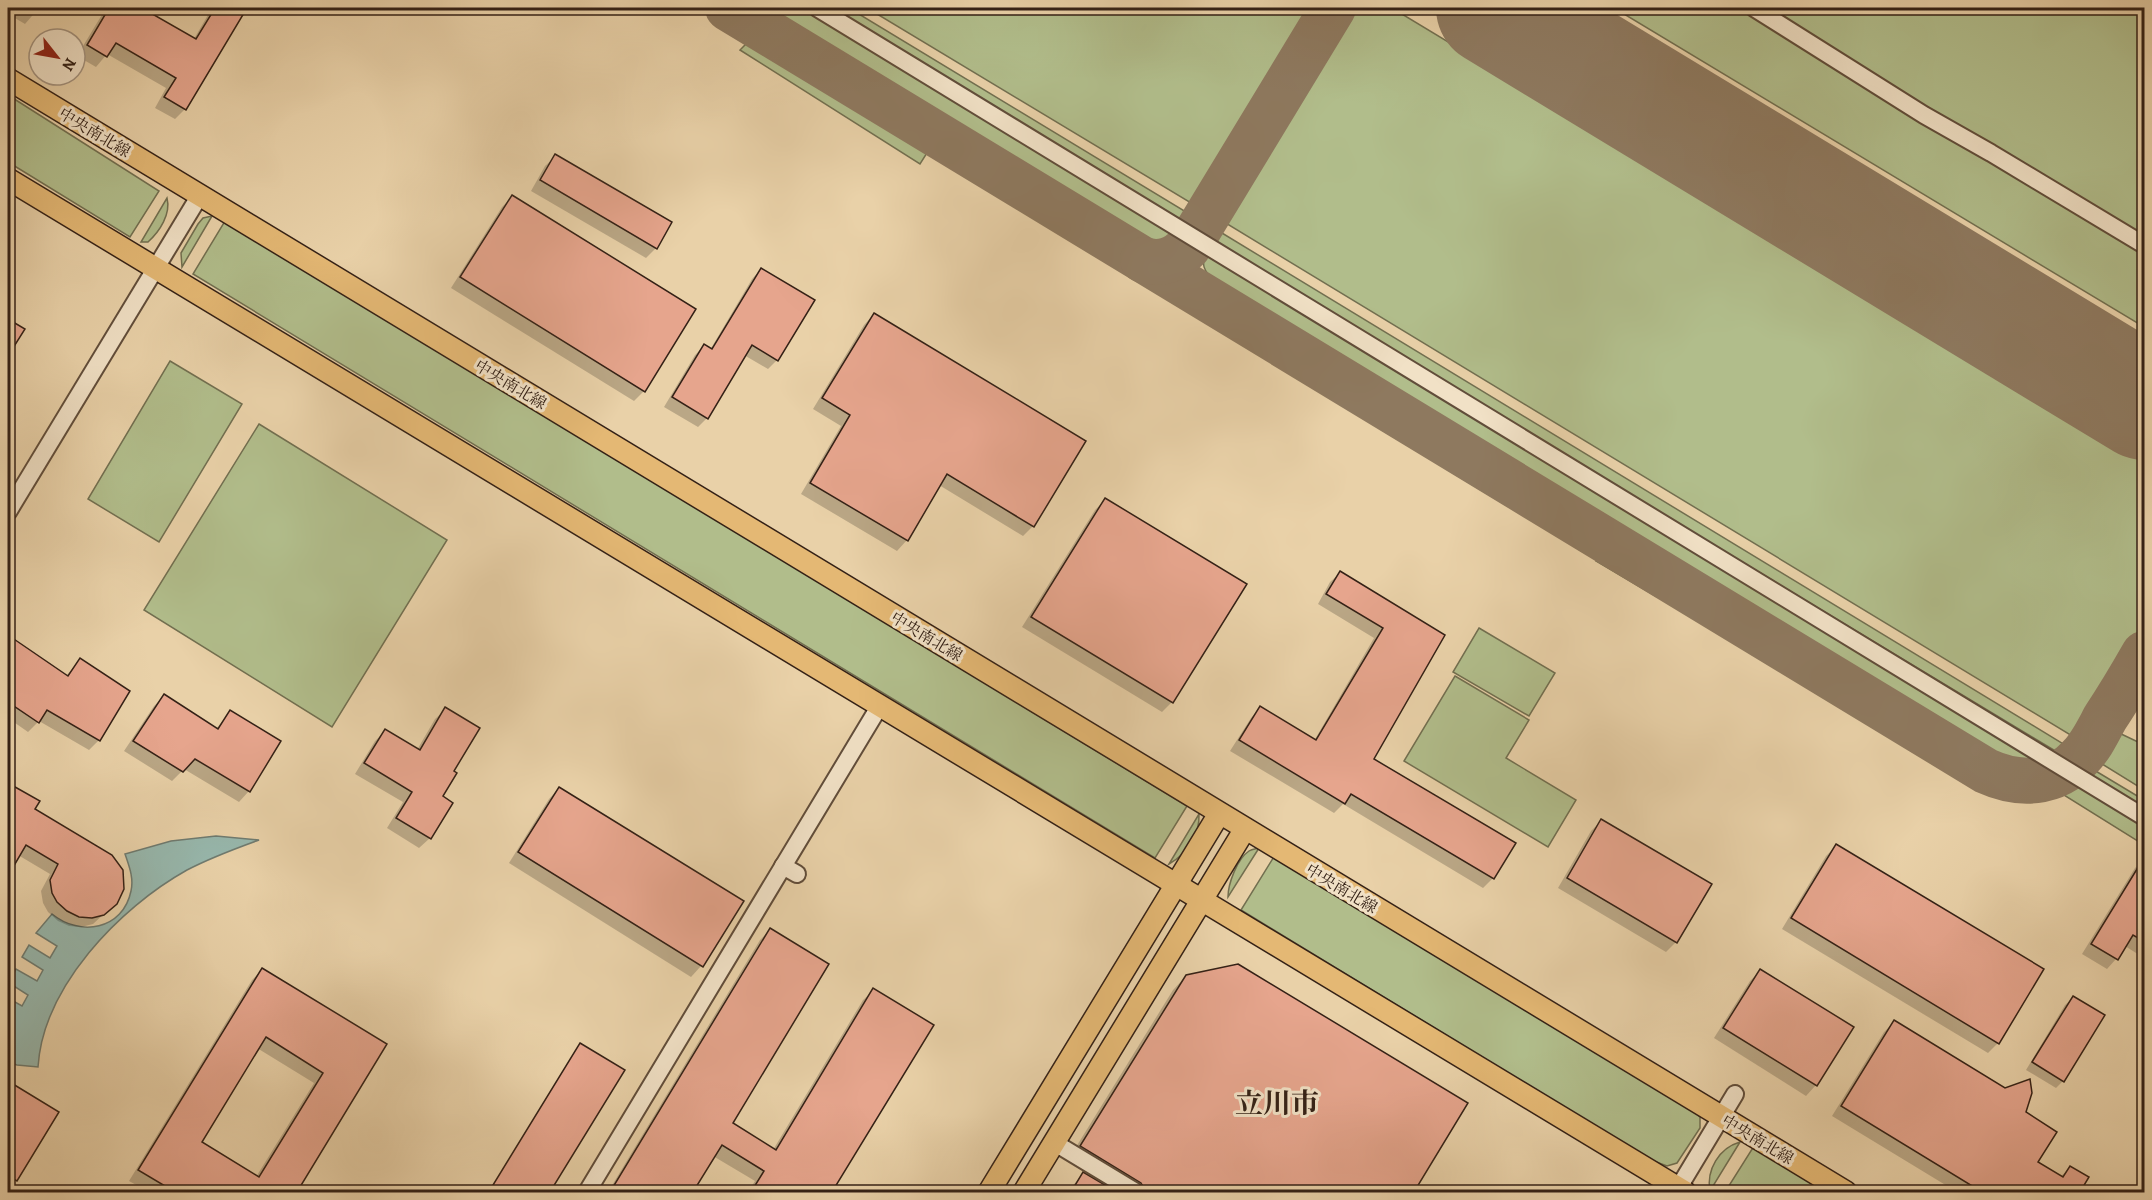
<svg xmlns="http://www.w3.org/2000/svg" width="2152" height="1200" font-family="Alegreya,'Noto Serif JP',serif">
<rect width="100%" height="100%" fill="#e9d1a8"/>
<filter id="stains"><feTurbulence type="fractalNoise" baseFrequency=".00333" numOctaves="4"/><feColorMatrix values="0 0 0 0 .2 0 0 0 0 .09 0 0 0 0 .02 0 0 0 .5 -.17"/></filter>
<radialGradient id="worn" r=".72"><stop offset=".6" stop-color="#630" stop-opacity="0"/><stop offset="1" stop-color="#630" stop-opacity=".3"/></radialGradient>
<!-- green -->
<g fill="#b1bd8b" stroke="#726f50" stroke-width="1.5">
<path d="M760,8H811L1186,234C1177,248 1169,251 1154,246Z"/>
<path d="M825,8H849L1196,218L1190,229Z"/>
<path d="M867,8H1323L1201,209Z"/>
<path d="M1356,8H1392L2144,462V640L2082,742L1224,222L1347,18Z"/>
<path d="M1614,8H2144V327Z"/>
<path d="M762,38L932,145L920,164L740,50L746,44Z"/>
<path d="M8,95L159,191L130,237L8,162Z"/>
<path d="M167,198C171,214 160,231 148,242H141Z"/>
<path d="M212,216L182,267L181,253L198,224L203,218Z"/>
<path d="M225,221L1187,806L1155,858L193,274Z"/>
<path d="M1217,230L2075,751L2067,758L1211,242Z"/>
<path d="M1206,250L2055,762C2033,769 2023,766 2002,760L1215,282C1203,270 1201,265 1206,250Z"/>
<path d="M170,361L242,404L159,542L88,499Z"/>
<path d="M1389,417L1440,448L1432,460L1382,430Z"/>
<path d="M259,424L447,540L332,727L144,610Z"/>
<path d="M1456,457L1517,494L1509,507L1448,470Z"/>
<path d="M1530,502L1591,540L1583,552L1523,514Z"/>
<path d="M1604,547L1666,583L1657,597L1596,561Z"/>
<path d="M1681,592L1743,631L1735,643L1673,605Z"/>
<path d="M1479,628L1555,673L1529,716L1453,672Z"/>
<path d="M1455,676L1529,720L1506,758L1576,800L1548,847L1404,761Z"/>
<path d="M1830,683L1873,708L1866,721L1823,696Z"/>
<path d="M2117,732L2138,742L2144,733V790L2102,764L2103,762L2096,758L2110,734Z"/>
<path d="M2089,767L2144,800V810L2081,771Z"/>
<path d="M2081,776L2144,814V845L2059,792L2056,787Z"/>
<path d="M1199,814C1200,835 1187,854 1169,864Z"/>
<path d="M1259,848L1228,897C1228,884 1237,859 1249,851C1252,849 1255,849 1259,848Z"/>
<path d="M1275,855L1693,1110L1700,1117V1128L1677,1163L1667,1166L1651,1160L1241,910Z"/>
<path d="M1740,1142L1710,1191C1706,1170 1719,1148 1740,1142Z"/>
<path d="M1754,1146L1830,1192H1725Z"/>
</g>
<!-- water -->
<path fill="#97b7ac" stroke="#6f7b70" stroke-width="1.5" d="M216,836L259,840C234,849 210,858 187,870C119,908 43,987 38,1067L17,1065L8,1062V998L22,1006L28,995L9,983L16,969L37,981L43,970L22,957L29,945L50,958L57,946L36,933L52,914C80,937 123,930 131,891C134,878 129,866 125,854L171,841Z"/>
<!-- shadow -->
<g fill="#0003" fill-rule="evenodd">
<path d="M8,8H39L25,24L8,14Z"/>
<path d="M106,8H139L194,39L212,8H245L185,109L175,119L155,108L166,88L107,54L96,67L77,56Z"/>
<path d="M556,156L656,248L646,258L531,191L545,166Z"/>
<path d="M512,197L644,391L634,401L451,288L502,207Z"/>
<path d="M761,269L777,360L768,369L744,355L707,418L698,427L664,407L695,355L704,346L710,350L752,279Z"/>
<path d="M874,314L1033,526L1023,536L939,485L907,540L897,551L801,494L841,426L813,409L864,325Z"/>
<path d="M1105,500L1172,702L1162,712L1022,627L1095,510Z"/>
<path d="M1340,573L1443,635L1372,759L1514,844L1493,878L1483,888L1343,804L1334,813L1230,751L1251,718L1260,708L1314,741L1374,638L1318,604L1330,582Z"/>
<path d="M12,640L66,676L80,660L99,740L89,750L39,721L28,732L8,718V644Z"/>
<path d="M164,696L216,729L230,712L279,741L249,791L239,802L184,769L172,781L124,751L154,706Z"/>
<path d="M446,709L452,772L441,797L430,838L419,848L387,828L403,802L355,774L375,741L385,731L417,750L435,719Z"/>
<path d="M8,784L38,802L33,810L105,913L93,924L81,927L69,926L58,921L48,912L43,903L41,891L50,874L18,855L8,872Z"/>
<path d="M559,788L742,902L701,966L691,977L509,863L549,799Z"/>
<path d="M1601,821L1676,942L1666,952L1558,888L1591,831Z"/>
<path d="M1837,845L1998,1043L1988,1053L1782,929L1826,856Z"/>
<path d="M2144,859V958L2125,946L2116,959L2107,969L2082,954L2135,868Z"/>
<path d="M770,930L730,1124L773,1150L863,1000L874,990L932,1025L831,1192H748L755,1181L713,1156L691,1192H608L760,940Z"/>
<path d="M262,970L385,1045L295,1192H149L129,1181L252,980ZM257,1048L314,1083L256,1177L199,1142Z"/>
<path d="M1760,971L1816,1085L1806,1096L1714,1038L1750,981Z"/>
<path d="M1186,976L1466,1103L1412,1192H1122L1068,1160L1173,990Z"/>
<path d="M2073,998L2063,1081L2056,1088L2026,1070L2065,1005Z"/>
<path d="M1894,1022L2024,1112L2036,1163L2060,1177L2070,1168L2080,1189L2086,1192H1957L1832,1116L1884,1032Z"/>
<path d="M578,1047L623,1071L548,1192H502L493,1187Z"/>
<path d="M8,1084L57,1112L16,1180L8,1189Z"/>
<path d="M1083,1174L1114,1192H1067Z"/>
</g>
<g fill="none" stroke-linecap="round" stroke-linejoin="round">
<!-- taxiway -->
<g stroke="#8e795f" stroke-width="46">
<path d="M728,8L1986,771C2019,786 2055,785 2080,757C2091,746 2098,731 2105,718C2119,697 2132,675 2144,654"/>
<path d="M1143,260C1161,265 1175,260 1188,247L1333,8"/>
</g>
<!-- runway -->
<path stroke="#8e795f" stroke-width="116" d="M1494,8L2144,402"/>
</g>
<!-- building -->
<g fill="#e6a58d" stroke="#342116" stroke-width="1.5" fill-rule="evenodd">
<path d="M109,8H142L196,39L215,8H247L186,110L164,97L176,78L116,43L107,57L87,45Z"/>
<path d="M555,154L672,222L657,249L540,180Z"/>
<path d="M512,195L696,309L645,392L460,277Z"/>
<path d="M761,268L815,300L778,361L752,345L708,419L672,397L704,344L712,349Z"/>
<path d="M874,313L1086,441L1034,527L947,474L908,541L810,483L850,415L822,398Z"/>
<path d="M8,319L25,329L8,356Z"/>
<path d="M1105,498L1247,584L1173,703L1031,617Z"/>
<path d="M1340,571L1445,635L1374,759L1516,843L1494,879L1351,794L1345,804L1239,740L1260,706L1316,740L1383,628L1326,594Z"/>
<path d="M8,635L68,676L80,658L130,691L100,741L47,710L39,723L8,702Z"/>
<path d="M164,694L218,729L230,710L281,741L250,792L195,759L183,772L133,741Z"/>
<path d="M445,707L480,728L454,771L457,773L443,796L453,803L431,839L396,818L412,792L364,763L385,729L420,750Z"/>
<path d="M8,783L40,801L35,809L112,855L123,870L124,889L117,904L104,915L92,918L79,917L67,911L57,902L52,893L50,880L58,864L26,845L8,876Z"/>
<path d="M559,787L744,901L703,967L518,852Z"/>
<path d="M1601,819L1712,884L1677,943L1567,878Z"/>
<path d="M1836,844L2044,969L1999,1044L1791,918Z"/>
<path d="M2145,856V942L2133,935L2118,960L2091,944Z"/>
<path d="M770,928L829,964L733,1123L776,1150L873,988L934,1025L832,1192H751L764,1171L722,1145L693,1192H610Z"/>
<path d="M1238,964L1468,1103L1414,1192H1146L1141,1183L1080,1146L1186,975Z"/>
<path d="M262,968L387,1044L297,1192H175L138,1170ZM266,1037L323,1073L259,1177L202,1142Z"/>
<path d="M1760,969L1854,1027L1817,1086L1723,1028Z"/>
<path d="M2073,996L2105,1015L2064,1082L2032,1062Z"/>
<path d="M1894,1020L2005,1088L2030,1079L2032,1093L2026,1112L2057,1132L2038,1162L2063,1177L2070,1166L2089,1177L2080,1192H1982L1841,1106Z"/>
<path d="M580,1043L625,1070L550,1192H506L493,1185Z"/>
<path d="M8,1081L59,1112L17,1181L8,1176Z"/>
<path d="M1083,1172L1117,1192H1071Z"/>
</g>
<g fill="none" stroke-linecap="round" stroke-linejoin="round">
<!-- minor casing -->
<g stroke="#614d3a" stroke-width="20">
<g id="minor">
<path d="M817,8L2144,817"/>
<path d="M1754,8L1924,115L1991,153L2144,245"/>
<path d="M8,512L200,195"/>
<path d="M783,866L797,874"/>
<path d="M1055,1143L1136,1192"/>
<path d="M587,1192L879,707"/>
<path d="M1676,1192L1735,1094"/>
</g>
</g>
<!-- major casing -->
<g stroke="#342116" stroke-width="24">
<g id="major">
<path d="M8,79L1846,1192"/>
<path d="M8,179L1685,1192"/>
<path d="M989,1192L1219,814"/>
<path d="M1024,1192L1245,829"/>
</g>
</g>
<!-- minor -->
<use href="#minor" stroke="#f1e1c6" stroke-width="16"/>
<!-- major -->
<use href="#major" stroke="#e4b874" stroke-width="21"/>
</g>
<g text-anchor="middle" stroke-width="6" stroke-linejoin="round" paint-order="stroke">
<!-- street labels -->
<g font-size="16" fill="#342116" stroke="#f1e1c6">
<text transform="translate(95 132) rotate(31)" y="6">中央南北線</text>
<text transform="translate(511 384) rotate(31)" y="6">中央南北線</text>
<text transform="translate(927 636) rotate(31)" y="6">中央南北線</text>
<text transform="translate(1342 888) rotate(31)" y="6">中央南北線</text>
<text transform="translate(1758 1139) rotate(31)" y="6">中央南北線</text>
</g>
<!-- town labels -->
<g font-size="28" font-weight="bold" fill="#342116" stroke="#f1e1c6">
<text x="1277" y="1113">立川市</text>
</g>
</g>
<!-- margin -->
<rect width="2152" height="1200" fill="none" stroke="#e9d1a8" stroke-width="30"/>
<rect x="9" y="9" width="2134" height="1182" fill="none" stroke="#342116" stroke-width="3"/>
<rect x="15" y="15" width="2122" height="1170" fill="none" stroke="#342116" stroke-width="1.5"/>
<!-- north arrow -->
<g transform="translate(57 57) rotate(121)"><circle r="28" fill="#f1e1c6" stroke="#a59480" stroke-width="1.5"/>
<path d="M0-4.5L10 22L0 15L-10 22Z" fill="#8f2418"/>
<text y="-9" font-size="16" font-weight="bold" text-anchor="middle" fill="#342116">N</text>
</g>
<rect width="100%" height="100%" filter="url(#stains)"/>
<rect width="100%" height="100%" fill="url(#worn)"/>
</svg>
